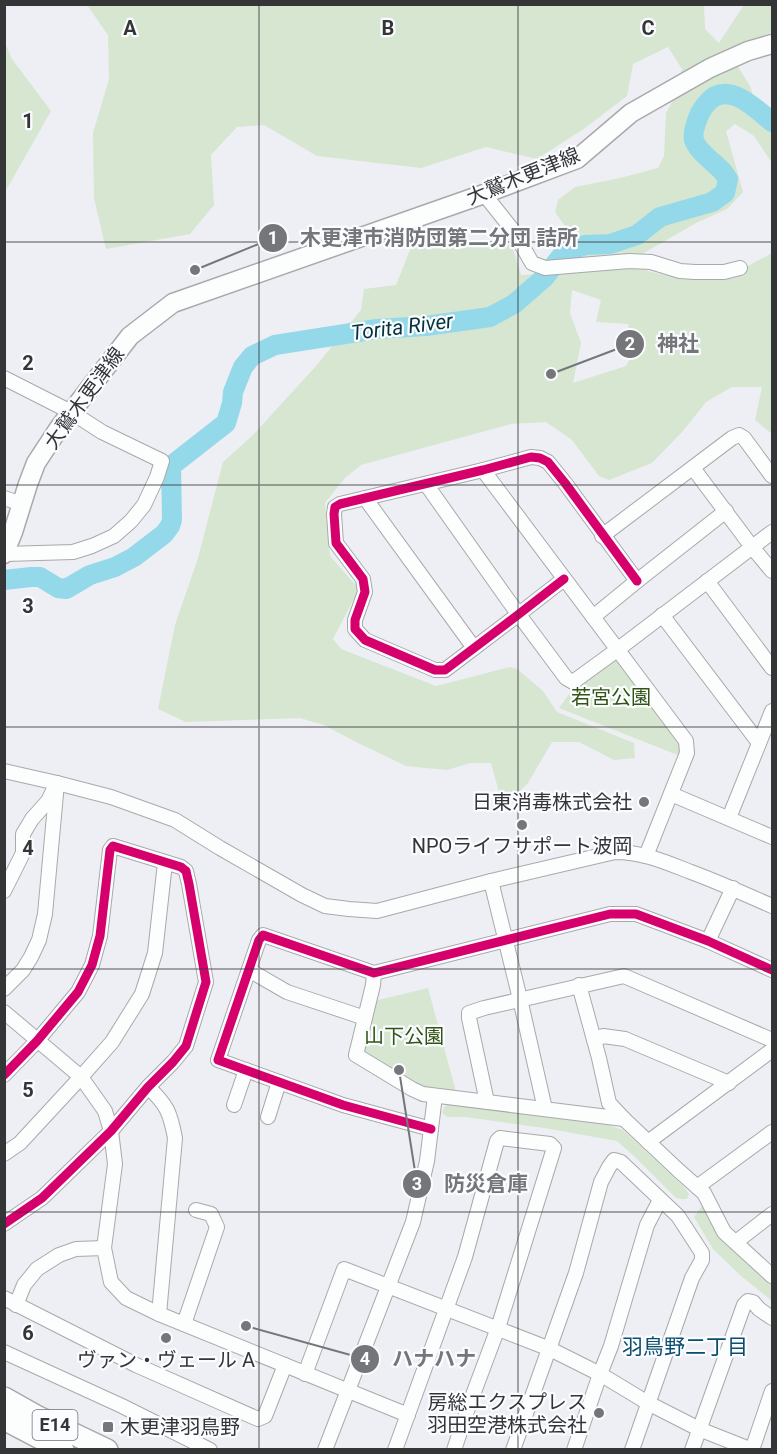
<svg xmlns="http://www.w3.org/2000/svg" width="777" height="1454" font-family="Roboto,'Noto Sans JP',sans-serif">
<rect width="100%" height="100%" fill="#eeeff4"/>
<!-- green -->
<g fill="#d6e6d0" fill-rule="evenodd">
<path d="M87,5H704L705,29L719,43L744,5H772V32L742,45L737,65L750,86L756,104L772,115V163L754,136L735,124L726,131L743,192L727,209L696,223L630,261L648,271L664,275L728,277L772,253V434L755,420L762,387H732L706,402L683,431L652,463L609,480L599,476L572,440L546,422L511,424L361,465L345,478L325,503L330,556L359,589L333,639L341,649L436,686L510,667L517,669L543,691L557,712L634,743L635,758L614,760L579,742H552L528,783L511,800L500,796L491,763H470L447,770L406,766L356,742L324,725L300,718L186,722L158,709L175,625L198,558L223,462L252,436L317,365L361,310L364,289L396,285L414,240H485L512,245L521,275L541,274L576,241L555,212L558,200L575,187L620,178L658,168L664,156L666,113L676,95L682,69L668,47L633,64L627,96L585,128L537,159L486,147L421,168L317,156L264,125L237,127L211,155L214,205L190,234L106,249L94,198L93,133L109,79L108,35ZM572,290L601,300L596,322L628,324L633,354L626,366L573,383L581,343L570,313Z"/>
<path d="M5,43L12,59L51,111L5,192Z"/>
<path d="M613,659L620,662L681,743L680,756L559,708L573,689Z"/>
<path d="M428,988L456,1092L421,1088L365,1056L363,1049L374,1001Z"/>
<path d="M450,1104L608,1125L623,1130L685,1188L689,1194L687,1199H681L676,1198L634,1156L617,1141L544,1128L466,1117H447L442,1113L445,1106Z"/>
<path d="M702,1206L722,1239L772,1285V1301L741,1276L713,1249L694,1217Z"/>
</g>
<g fill="none" stroke-linecap="round" stroke-linejoin="round">
<!-- river -->
<path stroke="#94d9ea" stroke-width="20" d="M4,580L31,577H40L58,588L66,589L90,575L115,567L134,557L164,534L170,526L172,520L171,466L226,423L232,403L233,392L243,367L252,356L275,345L377,329L426,326L490,317L514,304L545,277L562,255L574,249L585,245L610,244L637,235L660,217L712,202L725,193L728,179C725,175 723,171 719,168C712,161 697,150 694,140C692,133 697,120 700,113C702,109 705,105 708,102C728,80 756,109 772,122"/>
<!-- minor casing -->
<g stroke="#a9a9ac" stroke-width="16">
<g id="minor">
<path d="M484,194L515,233L532,263L545,268L629,261L651,262L680,271L695,272H724L740,268"/>
<path d="M4,378L71,412L102,432L162,461L157,477L144,505L131,521L114,536L92,546L73,552L5,554"/>
<path d="M693,468L752,547L772,571"/>
<path d="M483,470L686,741L687,753L646,856"/>
<path d="M426,484L508,600L566,678L573,682L617,650L772,532"/>
<path d="M4,498L22,504"/>
<path d="M365,498L474,648"/>
<path d="M602,536L732,438L739,435L744,438L772,476"/>
<path d="M564,579L519,614L445,670H435L365,640L355,629V620L365,592L363,579L336,543L334,514L335,507L340,504L483,470L531,457L540,458L548,462L565,483L637,581"/>
<path d="M707,581L772,668"/>
<path d="M662,615L759,743"/>
<path d="M593,617L637,581L726,511"/>
<path d="M4,771L57,783L111,797L175,820L220,848L302,895L325,906L349,909L377,911L491,881L615,852C643,852 665,862 691,872C718,882 745,894 772,906"/>
<path d="M671,794L772,837"/>
<path d="M729,818L772,711"/>
<path d="M491,881L520,999L545,1109"/>
<path d="M4,891L23,853V834L32,819L48,801L55,787"/>
<path d="M708,941L733,888"/>
<path d="M249,970L287,992L365,1018"/>
<path d="M374,973L373,985L356,1055L412,1089L423,1094L624,1119"/>
<path d="M579,985L599,1058L609,1103L624,1119L678,1170L704,1193L724,1232L772,1276"/>
<path d="M4,989L23,970L31,957L39,940L45,914L57,783"/>
<path d="M4,1012L81,1077L105,1111L111,1131L115,1164L104,1248L111,1282L126,1298L159,1314L408,1415"/>
<path d="M594,1040L603,1036L625,1039L729,1083"/>
<path d="M4,1075L37,1041L78,992L92,965L100,936L110,850L113,846L181,867L186,871L189,884L206,982L186,1046L173,1062L148,1087L111,1131L42,1198L4,1224"/>
<path d="M148,1087C167,1105 170,1112 175,1138L159,1314"/>
<path d="M487,1102L469,1018V1013L484,1008L624,976L772,1040"/>
<path d="M234,1105L246,1070"/>
<path d="M268,1117L279,1082"/>
<path d="M431,1129L343,1105L218,1060L259,940L263,935L374,973L610,914H636L708,941L772,970"/>
<path d="M648,1142L772,1050"/>
<path d="M4,1154L20,1143L81,1077L112,1042L142,994L155,953L165,863"/>
<path d="M697,1187L772,1132"/>
<path d="M736,1242L772,1214"/>
<path d="M4,1298L136,1365L258,1419L265,1416L285,1365"/>
<path d="M16,1305L24,1285L37,1269L59,1255L76,1249L104,1248"/>
<path d="M184,1324L217,1227L211,1214L196,1210"/>
<path d="M4,1352L122,1406L210,1450"/>
<path d="M305,1374L344,1269L550,1349L600,1374L648,1403L699,1429L752,1450"/>
<path d="M325,1450L413,1222L427,1161L435,1096"/>
<path d="M395,1450L465,1257L497,1141L500,1138L550,1144L554,1148L498,1328L468,1408L454,1450"/>
<path d="M513,1450L576,1273L601,1182L609,1167L614,1160L621,1162L678,1216L702,1253V1260L692,1278L632,1450"/>
<path d="M574,1450L600,1374L611,1346L647,1225L660,1200"/>
<path d="M692,1450L744,1305L748,1301L753,1302L759,1309L772,1318"/>
<path d="M752,1450L772,1391"/>
</g>
</g>
<!-- major casing -->
<g stroke="#a9a9ac" stroke-width="21">
<path id="major" d="M4,554L13,532L28,484L36,463L59,428L130,336L173,303L484,194L577,159L631,113L710,68L748,51L772,44"/>
</g>
<!-- highway casing -->
<g stroke="#a9a9ac" stroke-width="24">
<g id="highway">
<path d="M4,1398L36,1416L107,1450"/>
<path d="M4,1419L63,1450"/>
</g>
</g>
<!-- minor -->
<use href="#minor" stroke="#fcfdfd" stroke-width="14"/>
<!-- major -->
<use href="#major" stroke="#fcfdfd" stroke-width="18"/>
<!-- highway -->
<use href="#highway" stroke="#fcfdfd" stroke-width="21"/>
<!-- cycleway casing -->
<g stroke="#fbfcff" stroke-width="13">
<g id="cycleway">
<path d="M564,579L519,614L445,670H435L365,640L355,629V620L365,592L363,579L336,543L334,514L335,507L340,504L483,470L531,457L540,458L548,462L565,483L637,581"/>
<path d="M4,1075L37,1041L78,992L92,965L100,936L110,850L113,846L181,867L186,871L189,884L206,982L186,1046L173,1062L148,1087L111,1131L42,1198L4,1224"/>
<path d="M431,1129L343,1105L218,1060L259,940L263,935L374,973L610,914H636L708,941L772,970"/>
</g>
</g>
<!-- cycleway -->
<use href="#cycleway" stroke="#d6006c" stroke-width="9"/>
</g>
<!-- grid -->
<path fill="none" stroke="#343537" stroke-width="1.5" stroke-opacity="0.55" d="M259,4V1450M518,4V1450M4,242H772M4,485H772M4,727H772M4,969H772M4,1212H772"/>
<!-- markers -->
<g fill="#757679" stroke="#fbfcff" stroke-width="2">
<circle cx="644" cy="802" r="6"/>
<circle cx="522" cy="825" r="6"/>
<circle cx="166" cy="1338" r="6"/>
<circle cx="599" cy="1413" r="6"/>
<rect x="102" y="1421" width="12" height="12" rx="3"/>
</g>
<g text-anchor="middle" stroke-width="4.5" stroke-linejoin="round" paint-order="stroke">
<!-- shield labels -->
<rect fill="#fbfcff" stroke="#707173" stroke-width="1.5" x="32.5" y="1410" width="45" height="30" rx="4.5"/>
<g font-size="18" font-weight="bold" fill="#343537">
<text x="55" y="1431">E14</text>
</g>
<!-- street labels -->
<g font-size="20" fill="#343537" stroke="#fbfcff">
<text transform="translate(523 176) rotate(-22)" y="7">大鷲木更津線</text>
<text transform="translate(84 398) rotate(-54)" y="7">大鷲木更津線</text>
</g>
<!-- park labels -->
<g font-size="20" fill="#315413" stroke="#fbfcff">
<text x="611" y="704">若宮公園</text>
<text x="404" y="1043">山下公園</text>
</g>
<!-- poi labels -->
<g font-size="20" fill="#343537" stroke="#fbfcff" text-anchor="end">
<text x="632" y="809">日東消毒株式会社</text>
<text x="522" y="853" text-anchor="middle">NPOライフサポート波岡</text>
<text x="166" y="1367" text-anchor="middle">ヴァン・ヴェール A</text>
<text x="587" y="1409">房総エクスプレス<tspan x="587" dy="23">羽田空港株式会社</tspan></text>
<text x="120" y="1434" text-anchor="start">木更津羽鳥野</text>
</g>
<!-- water labels -->
<g font-size="21" font-style="italic" fill="#03343d" stroke="#fbfcff">
<text transform="translate(402 327) rotate(-7)" y="7">Torita River</text>
</g>
<!-- neighbourhood labels -->
<g font-size="21" fill="#0a4d6c" stroke="#fbfcff">
<text x="685" y="1354">羽鳥野二丁目</text>
</g>
</g>
<g font-size="20" text-anchor="middle" font-weight="bold" fill="#343537" stroke="#fbfcff" stroke-width="4.5" stroke-linejoin="round" paint-order="stroke">
<text x="130" y="35">A</text>
<text x="388" y="35">B</text>
<text x="648" y="35">C</text>
<text x="28" y="128">1</text>
<text x="28" y="370">2</text>
<text x="28" y="613">3</text>
<text x="28" y="855">4</text>
<text x="28" y="1097">5</text>
<text x="28" y="1340">6</text>
</g>
<!-- callouts -->
<path fill="none" stroke="#757679" stroke-width="2" d="M195 270L273 238M551 374L630 344M399 1070L417 1184M246 1326L365 1359"/>
<g fill="#757679" stroke="#fbfcff" stroke-width="2">
<circle cx="195" cy="270" r="6"/>
<circle cx="551" cy="374" r="6"/>
<circle cx="399" cy="1070" r="6"/>
<circle cx="246" cy="1326" r="6"/>
<circle cx="273" cy="238" r="15"/>
<circle cx="630" cy="344" r="15"/>
<circle cx="417" cy="1184" r="15"/>
<circle cx="365" cy="1359" r="15"/>
</g>
<g font-size="18" text-anchor="middle" font-weight="bold" fill="#fff">
<text x="273" y="244">1</text>
<text x="630" y="350">2</text>
<text x="417" y="1190">3</text>
<text x="365" y="1365">4</text>
</g>
<g font-size="21" text-anchor="middle" font-weight="bold" fill="#757679" stroke="#fbfcff" stroke-width="4.5" stroke-linejoin="round" paint-order="stroke">
<text x="439" y="245">木更津市消防団第二分団 詰所</text>
<text x="678" y="351">神社</text>
<text x="486" y="1191">防災倉庫</text>
<text x="434" y="1366">ハナハナ</text>
</g>
<!-- border -->
<rect width="777" height="1454" fill="none" stroke="#343537" stroke-width="12"/>
</svg>
